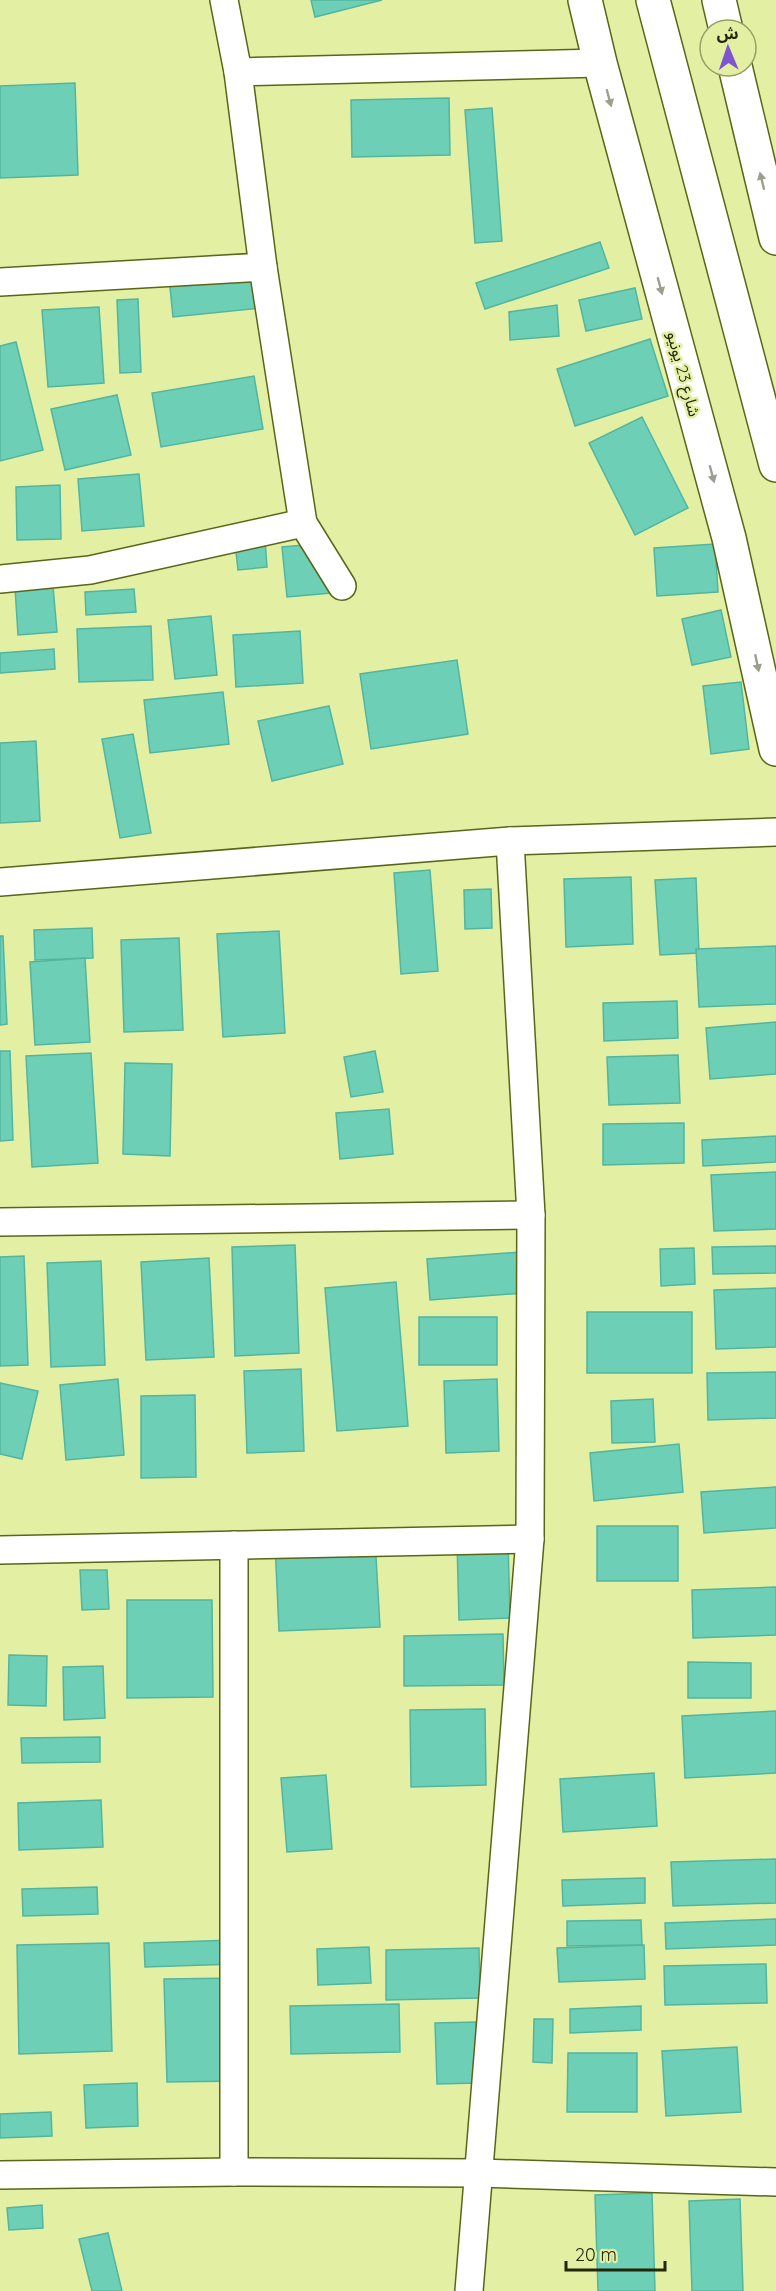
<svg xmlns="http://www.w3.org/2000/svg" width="776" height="2291" font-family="Quicksand,'Noto Sans Arabic',sans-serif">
<rect width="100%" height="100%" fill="#e3f0a3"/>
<!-- building -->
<g fill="#6ecfb7" stroke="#53b59f" stroke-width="1.5">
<path d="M311,0H382L315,17Z"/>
<path d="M75,83L78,175L0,178V86Z"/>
<path d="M449,98L450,155L352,157L351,100Z"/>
<path d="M492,108L502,241L475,243L465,110Z"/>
<path d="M600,242L609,268L485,309L476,283Z"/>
<path d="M264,257L270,307L173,317L168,268Z"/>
<path d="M635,288L642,319L586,331L579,300Z"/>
<path d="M138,299L141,372L120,373L117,300Z"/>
<path d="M557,305L559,336L510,340L509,312Z"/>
<path d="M99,307L104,383L48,387L42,310Z"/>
<path d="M650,339L668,396L575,426L557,369Z"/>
<path d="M16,342L43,450L0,461V346Z"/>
<path d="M254,376L263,429L161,447L152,393Z"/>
<path d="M117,395L131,455L65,470L51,409Z"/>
<path d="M642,417L688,508L635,535L589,443Z"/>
<path d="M139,474L144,526L82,531L78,479Z"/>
<path d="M60,485L61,539L17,540L16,487Z"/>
<path d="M265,540L267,567L238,570L235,543Z"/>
<path d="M326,543L331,593L287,597L282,547Z"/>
<path d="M715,544L718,592L657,596L654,548Z"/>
<path d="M53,586L57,632L18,635L15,588Z"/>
<path d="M134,589L136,612L86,615L85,592Z"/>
<path d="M721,610L731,657L692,665L682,619Z"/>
<path d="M211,616L217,675L175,679L168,620Z"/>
<path d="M151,626L153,680L79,682L77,629Z"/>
<path d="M300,631L303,683L236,687L233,635Z"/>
<path d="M54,649L55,669L0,673V653Z"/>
<path d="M457,660L468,734L371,749L360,674Z"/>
<path d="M741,682L749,749L711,754L703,686Z"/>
<path d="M223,692L229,744L150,753L144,700Z"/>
<path d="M329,706L343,764L272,781L258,721Z"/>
<path d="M133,734L151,833L120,838L102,739Z"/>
<path d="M36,741L40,821L0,823V743Z"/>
<path d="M430,870L438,971L401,974L394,873Z"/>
<path d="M631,877L633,944L566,947L564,879Z"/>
<path d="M696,878L699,953L660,955L655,880Z"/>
<path d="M491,889L492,928L465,929L464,890Z"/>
<path d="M92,928L93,958L35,960L34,930Z"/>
<path d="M279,931L285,1033L223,1037L217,934Z"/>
<path d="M0,936H3L7,1024L0,1025Z"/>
<path d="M179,938L183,1030L124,1032L121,940Z"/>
<path d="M776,946V1004L699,1007L696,949Z"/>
<path d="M85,958L90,1042L35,1045L30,962Z"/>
<path d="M677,1001L678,1038L604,1041L603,1003Z"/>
<path d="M776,1022V1074L710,1079L706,1028Z"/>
<path d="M0,1051H10L13,1140L0,1141Z"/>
<path d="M375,1051L383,1092L351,1097L344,1057Z"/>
<path d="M91,1053L98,1163L32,1167L26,1056Z"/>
<path d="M678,1055L680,1103L609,1105L607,1057Z"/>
<path d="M125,1063L172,1064L170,1156L123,1154Z"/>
<path d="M389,1109L393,1154L340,1159L336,1113Z"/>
<path d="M684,1123V1163L603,1165V1124Z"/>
<path d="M776,1136V1162L703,1166L702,1140Z"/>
<path d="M776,1172V1229L714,1231L711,1175Z"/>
<path d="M295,1245L299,1353L235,1356L232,1247Z"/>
<path d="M776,1246V1273L713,1274L712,1247Z"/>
<path d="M694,1248L695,1284L661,1286L660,1249Z"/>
<path d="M521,1252L524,1293L430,1300L427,1259Z"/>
<path d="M24,1256L28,1365L0,1366V1257Z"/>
<path d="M209,1258L214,1357L146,1360L141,1262Z"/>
<path d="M101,1261L105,1365L51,1367L47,1263Z"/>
<path d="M396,1282L408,1426L337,1431L325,1288Z"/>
<path d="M776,1288V1347L716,1349L714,1290Z"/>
<rect x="587" y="1312" width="105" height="61"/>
<rect x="419" y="1317" width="78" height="48"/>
<path d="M301,1369L304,1451L247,1453L244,1371Z"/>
<path d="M776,1372V1418L708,1420L707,1373Z"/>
<path d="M118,1379L124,1455L66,1460L60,1385Z"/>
<path d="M497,1379L499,1451L446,1453L444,1381Z"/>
<path d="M0,1383L38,1391L22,1459L0,1454Z"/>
<path d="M195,1395L196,1477L141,1478V1396Z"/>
<path d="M653,1399L655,1442L612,1443L611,1401Z"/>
<path d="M679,1444L683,1492L594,1501L590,1453Z"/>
<path d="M776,1487V1528L704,1533L701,1492Z"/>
<rect x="597" y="1526" width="81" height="55"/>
<path d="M375,1539L380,1627L279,1631L275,1544Z"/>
<path d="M508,1540L510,1618L459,1620L457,1542Z"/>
<path d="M80,1570H107L109,1609L82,1610Z"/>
<path d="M776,1587V1635L693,1638L692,1590Z"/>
<path d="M127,1600H212L213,1697L127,1698Z"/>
<path d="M503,1634L504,1685L404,1686V1636Z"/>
<path d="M9,1655L47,1656L46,1706L8,1705Z"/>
<path d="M688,1662L751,1663V1698H688Z"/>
<path d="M103,1666L105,1718L64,1720L63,1667Z"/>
<path d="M485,1709L486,1785L411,1787L410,1710Z"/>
<path d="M776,1711V1773L685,1778L682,1716Z"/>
<path d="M100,1737V1762L22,1763L21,1738Z"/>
<path d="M654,1773L657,1826L563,1832L560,1779Z"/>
<path d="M326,1775L332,1849L287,1852L281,1778Z"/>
<path d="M101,1800L103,1847L19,1850L18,1803Z"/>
<path d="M776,1859V1903L673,1906L671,1862Z"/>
<path d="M645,1878V1903L563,1906L562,1880Z"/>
<path d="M97,1887L98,1914L23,1916L22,1889Z"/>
<path d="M776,1919V1945L666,1949L665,1923Z"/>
<path d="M641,1920L642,1945L567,1946V1921Z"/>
<path d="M234,1940L235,1964L145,1967L144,1943Z"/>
<path d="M109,1943L112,2051L19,2054L17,1945Z"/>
<path d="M644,1945L645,1979L559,1982L557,1948Z"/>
<path d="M369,1947L371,1983L318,1985L317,1949Z"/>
<path d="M479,1948L480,1998L386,2000V1950Z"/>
<path d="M766,1964L767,2003L665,2005L664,1966Z"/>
<path d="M238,1978L240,2081L167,2082L164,1979Z"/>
<path d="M399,2004L400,2052L291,2054L290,2006Z"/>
<path d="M641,2006V2030L570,2033V2009Z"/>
<path d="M534,2019H553L552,2063L533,2062Z"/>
<path d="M476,2022L478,2083L437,2084L435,2023Z"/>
<path d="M737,2047L741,2112L666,2116L662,2051Z"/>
<path d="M568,2053H637V2112H567Z"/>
<path d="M137,2083L138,2126L86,2128L84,2085Z"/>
<path d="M51,2112L52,2136L0,2138V2114Z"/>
<path d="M652,2193L655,2291H598L595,2195Z"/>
<path d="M740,2199L743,2291H692L689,2201Z"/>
<path d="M42,2205L43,2228L9,2230L7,2208Z"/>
<path d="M108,2233L122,2291H92L79,2239Z"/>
</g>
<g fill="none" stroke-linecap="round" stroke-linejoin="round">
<!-- minor casing -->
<g stroke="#5c6517" stroke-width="30">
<g id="minor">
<path d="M224,0L238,72L263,267L303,523L342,586"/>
<path d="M238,72L600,63"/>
<path d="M0,282L263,267"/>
<path d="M0,579L90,570L303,523"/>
<path d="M0,882L510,841L776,832"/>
<path d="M0,1222L531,1215"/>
<path d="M234,1545V2172"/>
<path d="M0,1550L530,1539"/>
<path d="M0,2175L234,2172L479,2173L776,2182"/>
<path d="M469,2291L530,1539L531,1215L510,841"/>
</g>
</g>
<!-- tertiary casing -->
<g stroke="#5c6517" stroke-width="36">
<g id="tertiary">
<path d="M585,0L600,63L729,538L776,749"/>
<path d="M653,0L776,465"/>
<path d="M719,0L726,30"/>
<path d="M735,66L776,238"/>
</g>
</g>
<!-- minor -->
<use href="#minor" stroke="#fff" stroke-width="27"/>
<!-- tertiary -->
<use href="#tertiary" stroke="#fff" stroke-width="33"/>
</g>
<!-- one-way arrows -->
<defs><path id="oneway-solid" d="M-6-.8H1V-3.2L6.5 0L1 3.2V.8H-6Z" transform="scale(1.5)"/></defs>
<g fill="#9c9e90">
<use href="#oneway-solid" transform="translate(609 98) rotate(75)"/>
<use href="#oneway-solid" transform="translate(762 181) rotate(-104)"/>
<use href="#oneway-solid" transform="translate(660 286) rotate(75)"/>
<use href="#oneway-solid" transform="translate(712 474) rotate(75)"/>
<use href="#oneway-solid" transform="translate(757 663) rotate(78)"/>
</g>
<g text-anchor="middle" stroke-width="5" stroke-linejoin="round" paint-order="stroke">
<!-- street labels -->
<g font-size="16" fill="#232708" stroke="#e3f0a3">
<text transform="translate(684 374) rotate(75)" y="6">شارع 23 يونيو</text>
</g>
</g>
<!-- north arrow -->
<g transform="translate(728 48) rotate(358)"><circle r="28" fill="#e3f0a3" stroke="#96a065" stroke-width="1.5"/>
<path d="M0-4.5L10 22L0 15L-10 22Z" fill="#7f55ce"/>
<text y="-9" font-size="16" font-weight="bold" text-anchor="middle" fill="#232708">ش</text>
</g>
<!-- scale -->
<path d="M566 2261v9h99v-9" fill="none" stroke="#232708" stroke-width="3"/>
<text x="575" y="2261" font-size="18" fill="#232708" stroke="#e3f0a3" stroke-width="4.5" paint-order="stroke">20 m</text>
</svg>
